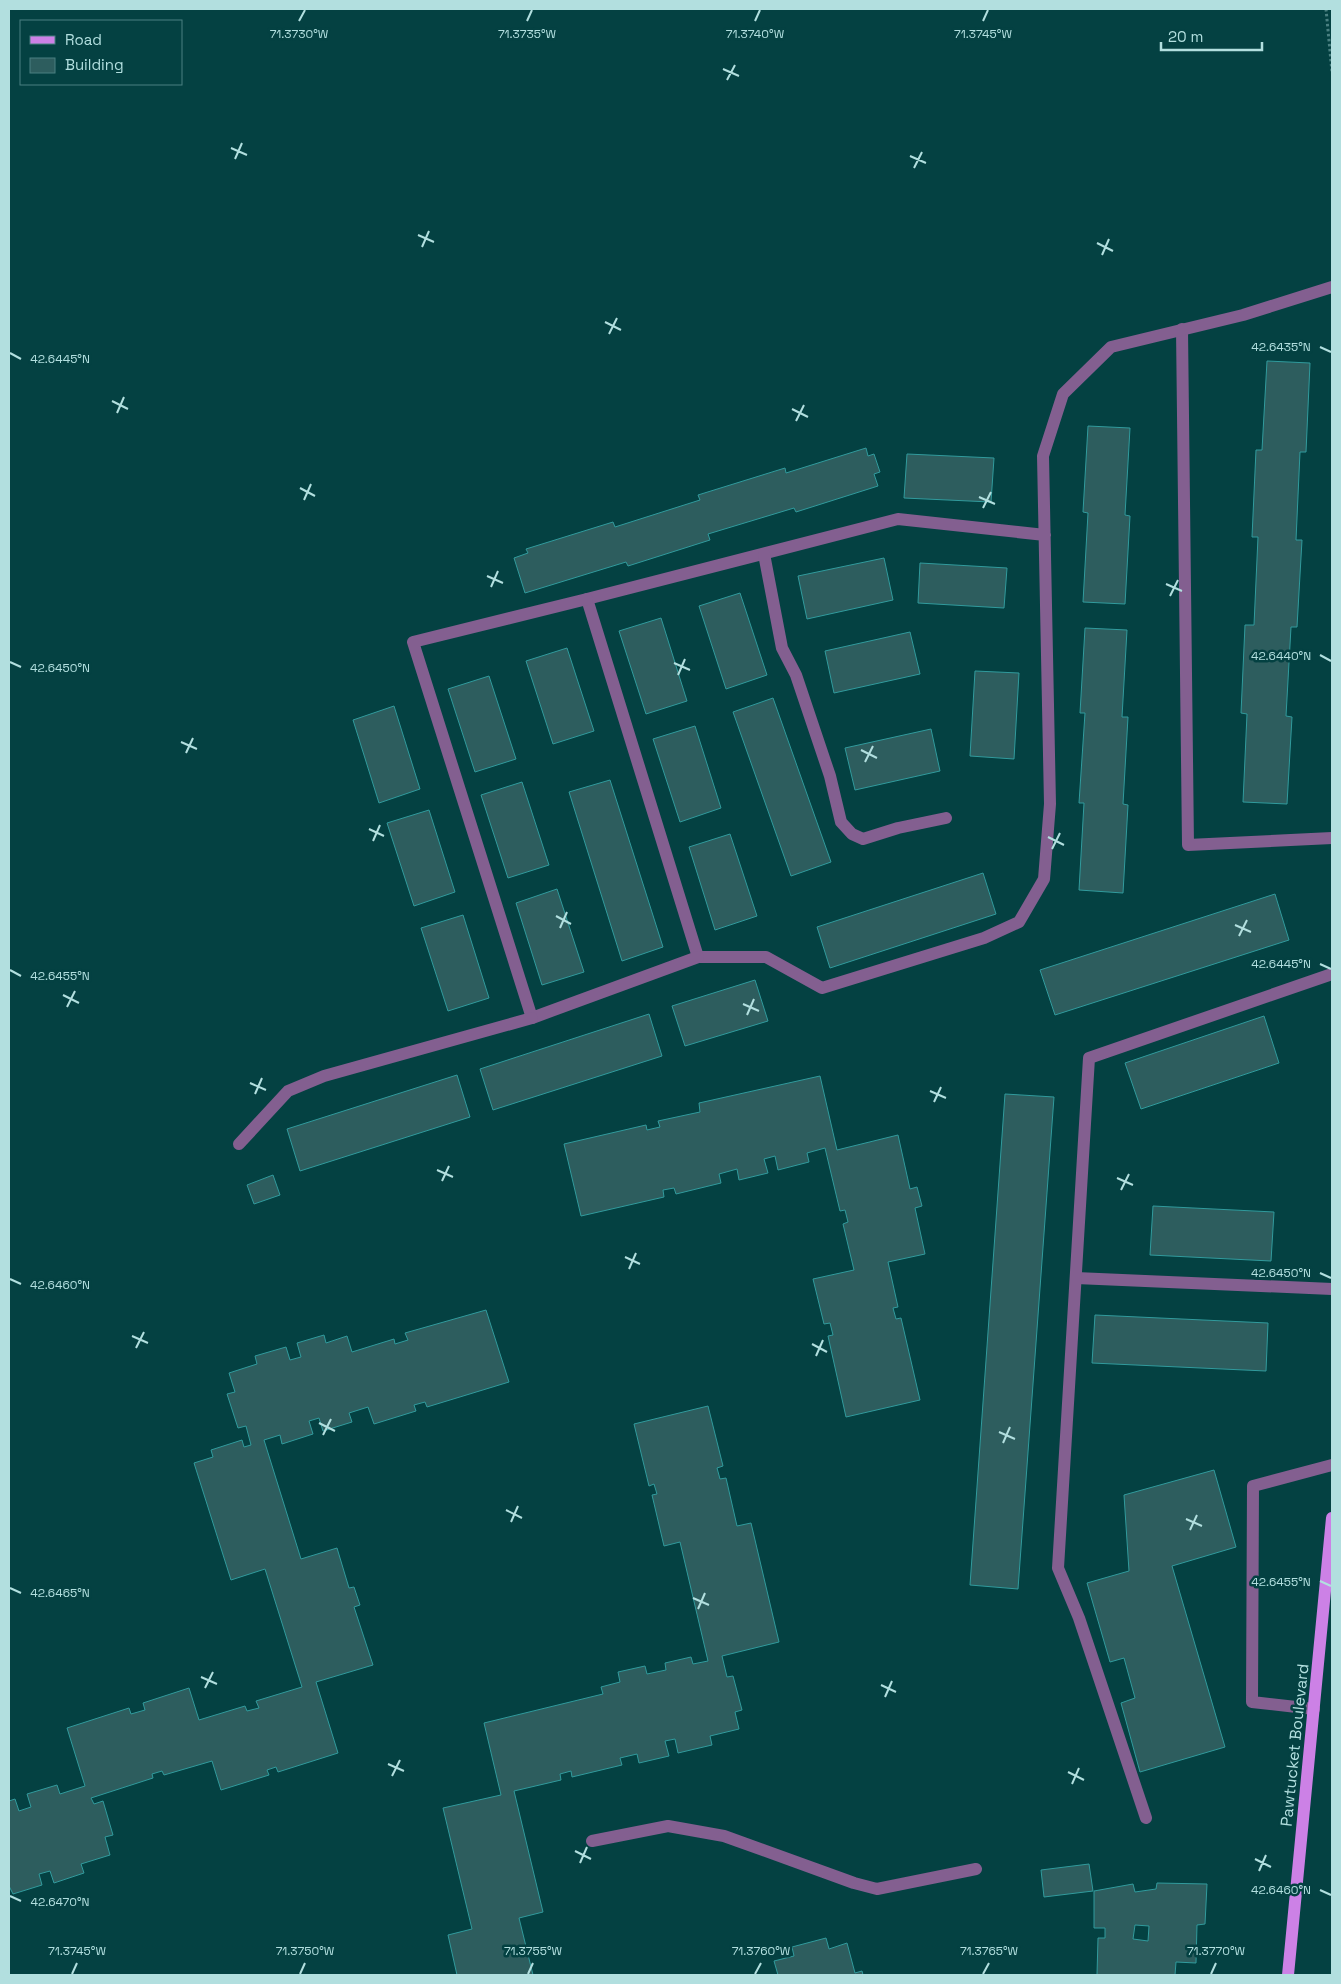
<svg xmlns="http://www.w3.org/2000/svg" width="1341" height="1984" font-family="'Space Grotesk',sans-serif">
<rect width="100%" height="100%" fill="#044142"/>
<!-- building -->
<g fill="#2d5d5e" stroke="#319b9d" fill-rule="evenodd">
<path d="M1267,361L1310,363L1306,452H1300L1296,540H1302L1297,627H1291L1286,716L1292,717L1287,804L1243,802L1247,714L1241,713L1245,625H1254L1258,537H1252L1256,450H1262Z"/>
<path d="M1088,426L1130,428L1125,515L1130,516L1125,604L1083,602L1088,513L1083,512Z"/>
<path d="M866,448L868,456L874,454L880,472L874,474L878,486L796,512L794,508L708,534L710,540L628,566L626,562L525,593L514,558L528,553L526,549L613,522L615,527L700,500L698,495L785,468L786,473Z"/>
<path d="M907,454L994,458L991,502L904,498Z"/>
<path d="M884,558L893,600L807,619L798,576Z"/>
<path d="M920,563L1007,568L1004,608L918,603Z"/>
<path d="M740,593L767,675L726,689L699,606Z"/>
<path d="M661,618L687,701L646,714L619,631Z"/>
<path d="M1085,628L1127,630L1122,717H1128L1123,804L1128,805L1123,893L1079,890L1084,803H1079L1085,713H1080Z"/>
<path d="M910,632L920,674L834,693L825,651Z"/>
<path d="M567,648L594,731L553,744L526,661Z"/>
<path d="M975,671L1019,673L1014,759L970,756Z"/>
<path d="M489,676L516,759L475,772L448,689Z"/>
<path d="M773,698L831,862L791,876L733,712Z"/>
<path d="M394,706L420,789L379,803L353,720Z"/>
<path d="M695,726L721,808L680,822L653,739Z"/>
<path d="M931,729L940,771L855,790L845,748Z"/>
<path d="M610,780L663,947L622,961L569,792Z"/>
<path d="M522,782L549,865L508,878L481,795Z"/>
<path d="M429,810L455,892L414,906L387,823Z"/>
<path d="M730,834L757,916L715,930L689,847Z"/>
<path d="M983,873L996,914L830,968L817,927Z"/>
<path d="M557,889L584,972L542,985L516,903Z"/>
<path d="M1275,894L1289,940L1055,1015L1040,970Z"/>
<path d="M463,915L489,998L448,1011L421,928Z"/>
<path d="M755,980L768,1021L685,1046L672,1006Z"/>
<path d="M649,1014L662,1056L493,1110L480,1069Z"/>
<path d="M1264,1016L1279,1063L1141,1109L1125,1063Z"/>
<path d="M457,1075L470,1117L300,1171L287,1129Z"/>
<path d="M820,1076L837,1150L898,1135L910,1189L917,1187L922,1206L915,1208L925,1254L888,1262L898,1307L893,1308L896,1319L901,1318L920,1400L846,1417L828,1336L833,1335L830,1323L824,1324L813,1279L854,1270L843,1224L848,1222L845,1210L840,1211L825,1148L807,1153L809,1162L778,1170L775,1156L764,1159L768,1173L739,1180L737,1169L719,1174L721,1183L676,1194L674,1188L663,1190L664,1197L581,1216L564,1144L646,1125L647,1130L660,1127L658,1121L700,1112L699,1103Z"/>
<path d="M1005,1094L1054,1097L1018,1589L970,1585Z"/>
<path d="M273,1175L280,1195L254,1204L247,1185Z"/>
<path d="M1153,1206L1274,1212L1271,1261L1150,1255Z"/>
<path d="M486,1310L509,1382L427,1407L425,1402L414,1405L416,1411L374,1424L368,1407L349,1413L352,1422L323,1431L319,1418L309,1421L313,1434L282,1444L280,1435L264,1440L301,1559L337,1548L349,1588L354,1587L360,1605L354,1607L373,1665L316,1682L338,1753L278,1772L276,1767L267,1770L269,1775L221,1790L212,1761L164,1775L162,1771L152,1774L153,1778L91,1798L94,1804L103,1801L113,1835L105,1837L110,1855L81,1864L84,1873L54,1883L50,1871L39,1874L42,1885L13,1894L9,1886V1801L15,1799L19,1811L31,1807L27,1794L57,1785L60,1794L85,1786L67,1728L129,1708L131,1714L145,1710L143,1703L189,1688L199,1720L245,1706L247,1711L259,1708L256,1701L302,1687L265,1569L231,1580L194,1463L213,1457L211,1450L242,1440L244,1447L251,1445L246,1426L238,1428L227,1394L235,1392L229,1373L257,1364L255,1356L286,1347L290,1360L301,1357L297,1343L324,1335L326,1343L347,1336L352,1352L394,1339L395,1344L408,1340L405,1333Z"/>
<path d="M1095,1315L1268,1323L1266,1371L1092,1363Z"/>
<path d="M708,1406L723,1466L717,1468L720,1479L726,1478L737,1526L751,1523L779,1642L722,1656L727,1677L733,1676L742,1710L735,1712L739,1729L710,1736L712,1745L678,1753L675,1739L665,1741L669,1756L639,1763L637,1754L620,1758L622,1765L572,1777L571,1771L560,1774L561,1780L514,1791L543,1912L519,1918L533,1975H457L448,1935L472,1929L443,1808L501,1795L484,1723L603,1694L601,1687L620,1682L618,1672L645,1666L647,1674L666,1670L665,1663L691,1657L693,1664L708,1661L680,1542L664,1546L652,1495L657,1494L654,1484L649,1486L634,1424Z"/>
<path d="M1214,1470L1236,1547L1172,1566L1225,1747L1140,1772L1121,1703L1135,1698L1124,1658L1110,1662L1087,1583L1129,1571L1124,1495Z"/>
<path d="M1089,1864L1093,1891L1044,1897L1041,1870Z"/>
<path d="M1157,1883L1207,1884L1205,1924L1197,1925L1196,1963L1176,1962L1175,1975H1097L1098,1938H1105V1928H1094V1891L1133,1884L1135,1892L1156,1889ZM1135,1925L1149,1926L1148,1941L1133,1939Z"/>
<path d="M826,1938L829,1949L847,1943L855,1973L862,1971L863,1975H778L774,1961L794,1956L792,1947Z"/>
</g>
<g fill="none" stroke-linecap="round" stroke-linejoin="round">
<!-- path -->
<path stroke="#4a8081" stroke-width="3" stroke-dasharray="2.5 2.5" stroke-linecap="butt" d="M1326,9L1332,72"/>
<!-- minor -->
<g stroke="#835f90" stroke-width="12">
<path d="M1182,329L1188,845L1332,838"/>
<path d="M1045,535L898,519L587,599L698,957H766L822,988L984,938L1019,922L1044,879L1050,804L1043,456L1063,394L1111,347L1243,315L1332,287"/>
<path d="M764,554L782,648L796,675L830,776L841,822L852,834L863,839L898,828L946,818"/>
<path d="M587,599L413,642L532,1018L698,957"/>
<path d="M239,1144L288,1091L324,1076L532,1018"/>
<path d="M1076,1278L1332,1289"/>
<path d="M1314,1709L1252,1702L1253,1486L1332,1465"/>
<path d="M1146,1818L1079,1618L1058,1568L1089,1058L1332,974"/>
<path d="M592,1841L668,1826L724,1836L854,1883L877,1889L976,1869"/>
</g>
<!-- major -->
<path stroke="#cc81e6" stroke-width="12" d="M1288,1975L1332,1518"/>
</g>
<!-- ticks -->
<path fill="none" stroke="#b2dfdf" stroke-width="2" d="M299,21L305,10M527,21L532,10M755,21L760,10M983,21L988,10M723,69L739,76M727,80L735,65M231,148L247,155M910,156L926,163M235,159L242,143M914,168L922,152M418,235L434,242M1097,243L1113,251M422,247L429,231M1102,255L1109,239M605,322L621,330M609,334L617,318M1320,347L1331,352M10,353L21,359M112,401L128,409M792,409L808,417M117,413L124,397M796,421L804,405M300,488L315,496M979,497L995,504M304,500L311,484M983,508L991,492M487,576L503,583M1166,584L1182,591M491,587L498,571M1170,596L1178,580M1320,655L1331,661M10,662L21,667M674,663L690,670M678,675L685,659M181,742L197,749M861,750L877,758M186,753L193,738M865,762L873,746M369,829L384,836M1048,837L1064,845M373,841L380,825M1052,849L1060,833M556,916L571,924M1235,925L1251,932M560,928L567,912M1239,936L1247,920M1320,964L1331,969M10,970L21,976M63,995L79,1003M743,1004L759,1011M67,1007L75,991M747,1015L754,999M250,1083L266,1090M930,1091L946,1098M255,1094L262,1078M934,1102L941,1087M437,1170L453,1177M1117,1178L1133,1185M442,1181L449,1166M1121,1190L1129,1174M625,1257L640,1264M629,1269L636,1253M1320,1273L1331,1278M10,1279L21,1284M132,1336L148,1343M812,1344L827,1352M136,1348L144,1332M816,1356L823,1340M319,1423L335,1431M999,1432L1015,1439M323,1435L331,1419M1003,1443L1010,1427M506,1510L522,1518M1186,1519L1202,1526M511,1522L518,1506M1190,1530L1197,1515M1320,1581L1331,1586M10,1588L21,1593M693,1598L709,1605M698,1609L705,1593M201,1677L217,1684M881,1685L896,1692M205,1688L213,1672M885,1697L892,1681M388,1764L404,1771M1068,1772L1084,1780M392,1776L400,1760M1072,1784L1079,1768M575,1851L591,1859M1255,1859L1271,1867M580,1863L587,1847M1259,1871L1266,1855M1320,1890L1331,1895M10,1896L21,1901M72,1974L77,1963M300,1974L305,1963M528,1974L533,1963M755,1974L761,1963M983,1974L989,1963M1211,1974L1216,1963"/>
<g text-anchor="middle" stroke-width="5" stroke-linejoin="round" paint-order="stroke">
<!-- street labels -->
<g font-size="16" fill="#b2dfdf" stroke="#044142">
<text transform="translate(1294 1745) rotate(-84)" y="6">Pawtucket Boulevard</text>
</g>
</g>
<g font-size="12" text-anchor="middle" fill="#b2dfdf" stroke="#044142" stroke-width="5" stroke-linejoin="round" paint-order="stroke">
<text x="527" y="38">71.3735°W</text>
<text x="755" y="38">71.3740°W</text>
<text x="299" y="38">71.3730°W</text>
<text x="983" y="38">71.3745°W</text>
<text x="1281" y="351">42.6435°N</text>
<text x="60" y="363">42.6445°N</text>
<text x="1281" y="660">42.6440°N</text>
<text x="60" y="672">42.6450°N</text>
<text x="1281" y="968">42.6445°N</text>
<text x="60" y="980">42.6455°N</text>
<text x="1281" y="1277">42.6450°N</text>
<text x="60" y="1289">42.6460°N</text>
<text x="1281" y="1586">42.6455°N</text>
<text x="60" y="1597">42.6465°N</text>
<text x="1281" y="1894">42.6460°N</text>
<text x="60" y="1906">42.6470°N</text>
<text x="77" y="1955">71.3745°W</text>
<text x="305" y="1955">71.3750°W</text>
<text x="533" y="1955">71.3755°W</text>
<text x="761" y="1955">71.3760°W</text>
<text x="989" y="1955">71.3765°W</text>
<text x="1216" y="1955">71.3770°W</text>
</g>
<!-- border -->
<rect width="1341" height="1984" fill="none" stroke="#b2dfdf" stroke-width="20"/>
<!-- legend -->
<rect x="20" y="20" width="162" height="65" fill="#044142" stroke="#4a8081"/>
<rect x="30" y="36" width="25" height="8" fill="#cc81e6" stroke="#4a8081"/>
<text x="65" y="45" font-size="15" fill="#b2dfdf">Road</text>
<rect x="30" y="58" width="25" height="15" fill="#2d5d5e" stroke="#4a8081"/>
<text x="65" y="70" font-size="15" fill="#b2dfdf">Building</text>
<!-- scale -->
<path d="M1161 42v8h101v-8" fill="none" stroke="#b2dfdf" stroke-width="2.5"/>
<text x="1168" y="42" font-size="15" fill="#b2dfdf" stroke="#044142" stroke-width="4" paint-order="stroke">20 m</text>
</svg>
